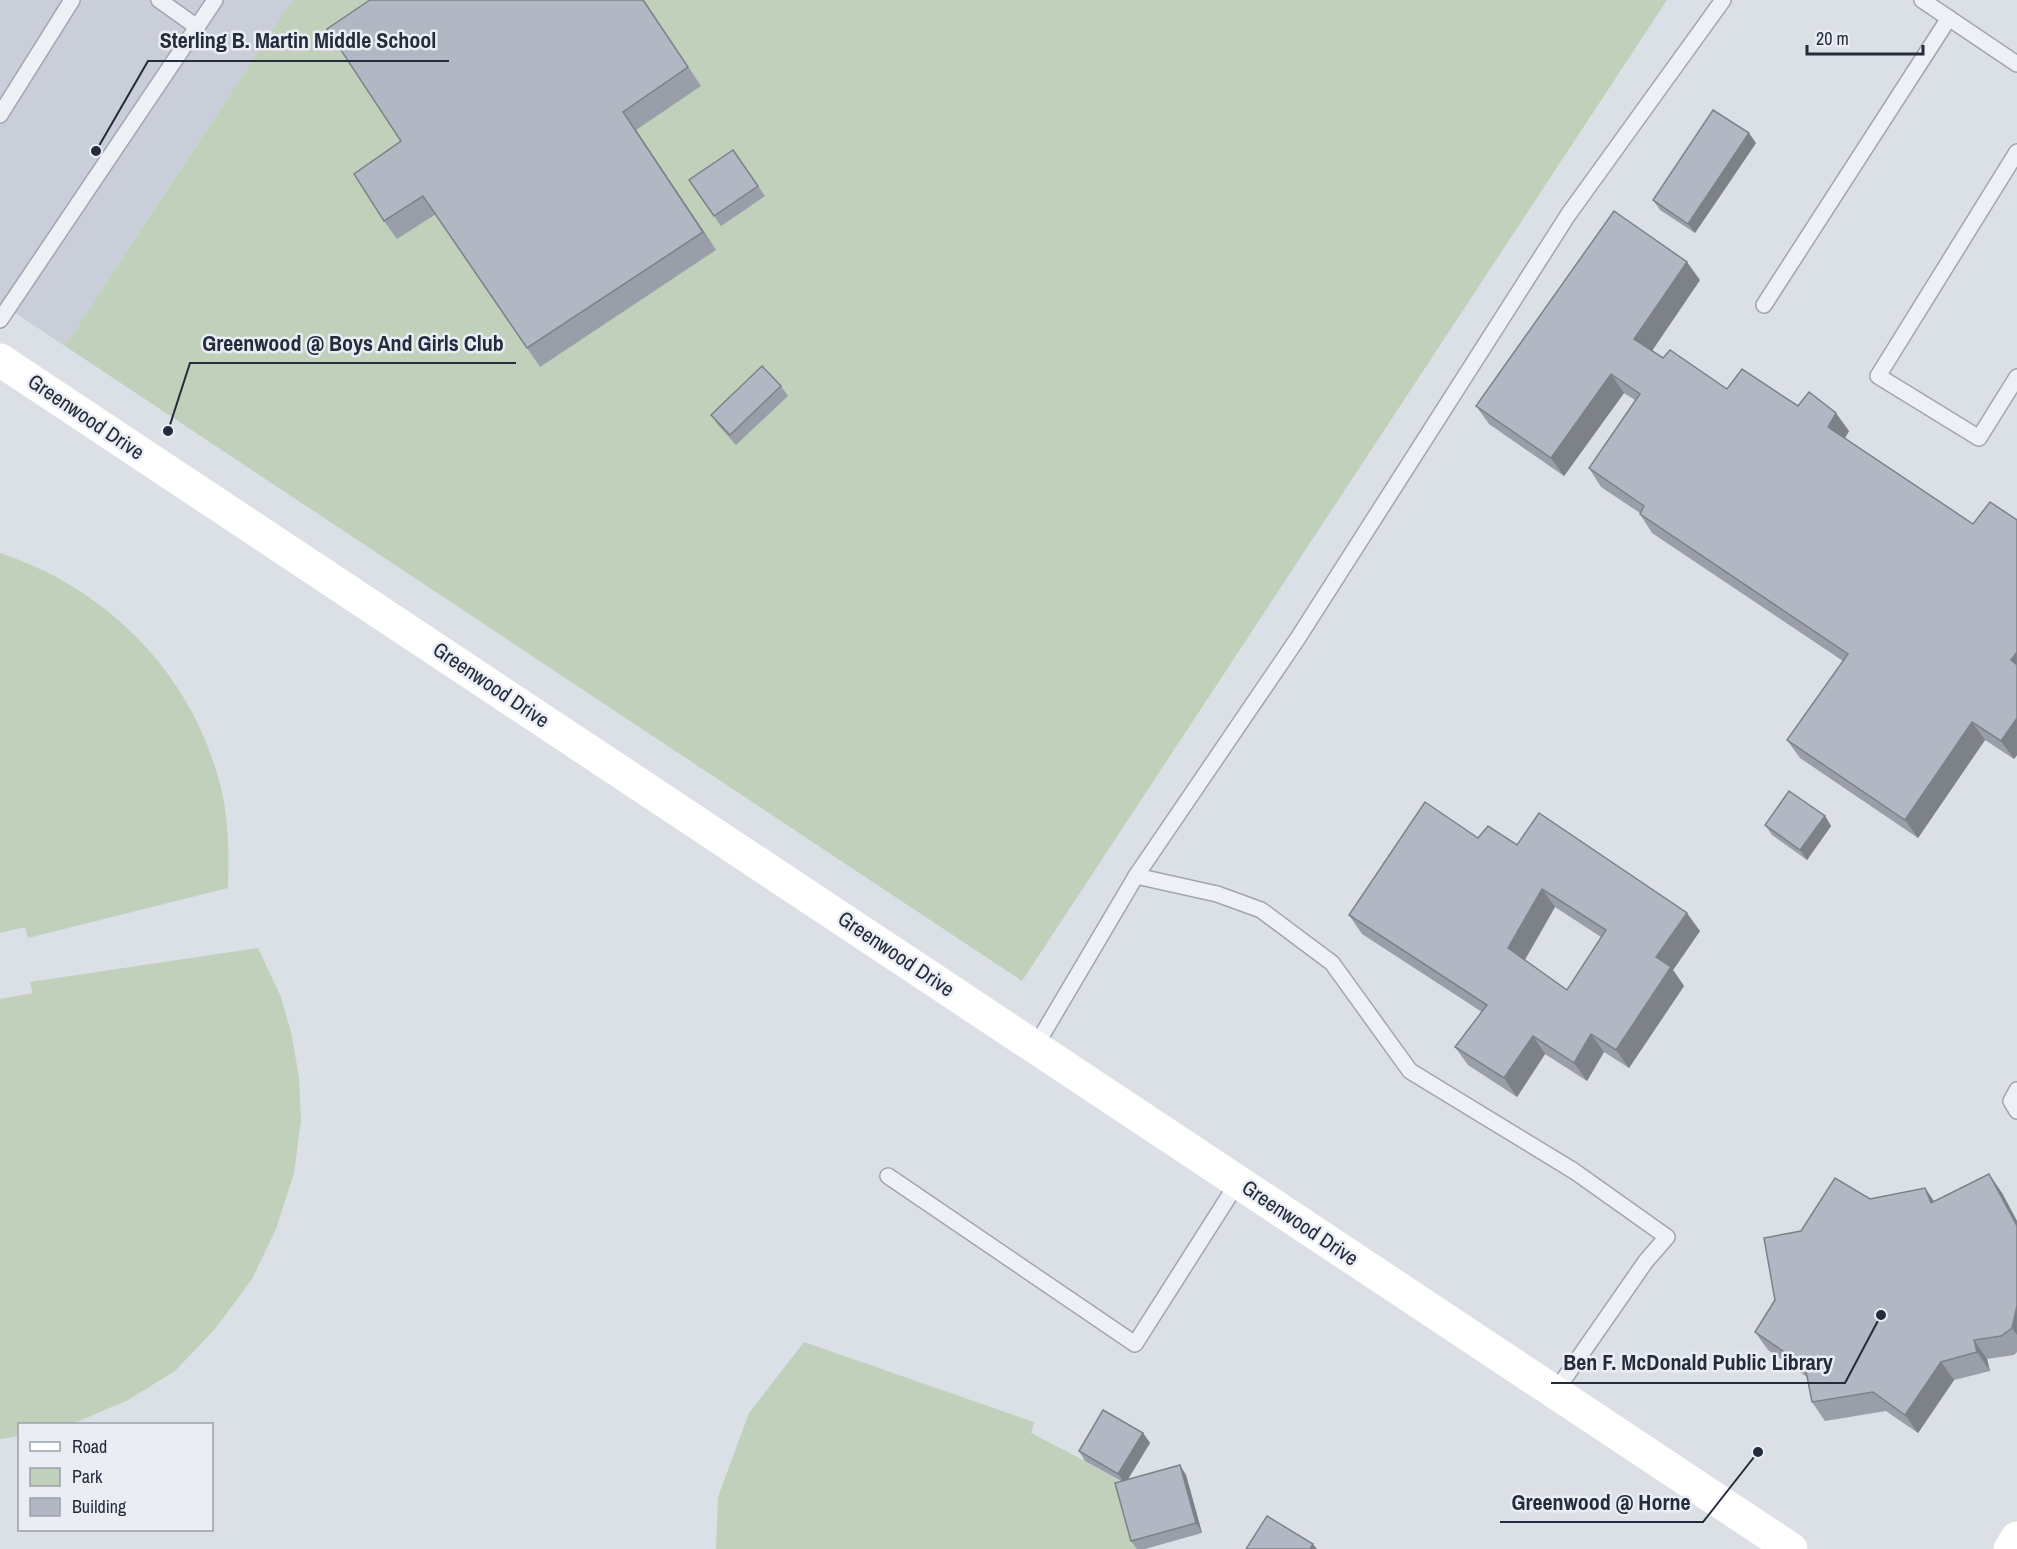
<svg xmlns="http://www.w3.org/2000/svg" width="2017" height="1549" font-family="'Archivo Narrow',sans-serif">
<rect width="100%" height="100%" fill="#dbdfe6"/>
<!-- built -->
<path fill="#c9ced8" d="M0,0H292L65,346L0,303Z"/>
<!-- green -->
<g fill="#c0d0bb">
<path d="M292,0H1667L1022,981L65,346Z"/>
<path d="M0,553C107,588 192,674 220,784C229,818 229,853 228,888L28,938L25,927L0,933Z"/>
<path d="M258,948L281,997L291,1032L299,1077L301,1120L294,1173L276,1229L252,1279L215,1329L175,1371L128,1400L72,1424H20L19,1436L0,1439V999L33,993L30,982Z"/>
<path d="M804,1342L1034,1422L1031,1433L1085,1461L1125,1484L1137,1549H716L718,1497L749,1413Z"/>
</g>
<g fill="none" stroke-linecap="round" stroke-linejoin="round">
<!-- service casing -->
<g stroke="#a0a6b0" stroke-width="18">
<g id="service">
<path d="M1922,0L2017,64"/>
<path d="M197,27L215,0"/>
<path d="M0,115L72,0"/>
<path d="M2017,152L1878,376L1979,438L2017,377"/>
<path d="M1764,305L1949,18"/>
<path d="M0,320L197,27L159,0"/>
<path d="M1136,876L1217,894L1261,910L1332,963L1410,1071L1574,1171L1667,1237L1646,1261L1555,1392"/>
<path d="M1035,1047L1136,876L1298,638L1568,215L1723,0"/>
<path d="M2017,1090L2011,1101L2017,1111"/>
<path d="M888,1176L1135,1344L1238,1182"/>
</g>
</g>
<!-- service -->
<use href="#service" stroke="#edf0f4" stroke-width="15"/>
<!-- secondary -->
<g stroke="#fff" stroke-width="33">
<path d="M0,360L1791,1549"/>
<path d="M2010,1549L2017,1538"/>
</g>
</g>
<!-- wall -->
<g fill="#999ea8" fill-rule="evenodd">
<path d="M644,0L701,86L636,130L716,250L540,367L436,214L397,239L384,221Z"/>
<path d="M1756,143L1695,233L1660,210L1653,200Z"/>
<path d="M733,150L765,196L721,226L689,180Z"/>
<path d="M1700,280L1652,351L1663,358L1727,389L1798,406L1849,431L1845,438L1973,524L2017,520V755L2014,759L1985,740L1918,838L1800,758L1787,740L1843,661L1652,533L1640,514V513L1601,487L1589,468L1635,400L1624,393L1564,476L1489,424L1476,406Z"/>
<path d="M781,386L788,396L736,445L718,425L711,415Z"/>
<path d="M1825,816L1831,826L1807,860L1772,835L1765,825Z"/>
<path d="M1478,838L1517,845L1700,931L1673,970L1684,986L1629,1068L1604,1052L1587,1081L1545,1054L1517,1097L1468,1065L1455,1047L1482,1012L1362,934L1349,915ZM1555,907L1601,937L1567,990L1525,960Z"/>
<path d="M1989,1174L2002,1193L2017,1221V1352L2014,1355L1987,1359L1990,1371L1954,1380L1918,1433L1886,1411L1825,1421L1812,1402L1807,1377L1768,1350L1755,1332L1775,1300L1801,1231L1870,1199L1925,1188L1934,1201Z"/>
<path d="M1143,1433L1150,1443L1128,1479L1186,1475L1202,1533L1145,1549H1137L1131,1541L1121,1481L1085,1461L1079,1451Z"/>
</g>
<!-- shaded-wall -->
<g fill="#7d8188">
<path d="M623,112L636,130L716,250L703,232Z"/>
<path d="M1749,133L1756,143L1695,233L1688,224Z"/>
<path d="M1687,262L1700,280L1647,358L1634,339Z"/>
<path d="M1611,374L1624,393L1564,476L1551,458Z"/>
<path d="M1836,413L1849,431L1841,445L1828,427Z"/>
<path d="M2017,652V669L2011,660Z"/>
<path d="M2017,718V755L2014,759L2001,741Z"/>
<path d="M1972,722L1985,740L1918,838L1905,820Z"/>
<path d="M1825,816L1831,826L1807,860L1800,850Z"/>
<path d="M1542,889L1555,907L1521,966L1508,948Z"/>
<path d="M1687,913L1700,931L1673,970L1684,986L1629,1068L1616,1050L1656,957Z"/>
<path d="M1591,1034L1604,1052L1587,1081L1574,1063Z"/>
<path d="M1533,1036L1545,1054L1517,1097L1504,1078Z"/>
<path d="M1989,1174L2002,1193L2017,1221V1226Z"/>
<path d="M1925,1188L1937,1206L1931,1203Z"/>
<path d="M2016,1306L2017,1307V1335L2012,1328Z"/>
<path d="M1974,1340L1987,1359L1990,1371L1977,1352Z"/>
<path d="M1941,1362L1954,1380L1918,1433L1905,1415Z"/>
<path d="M1143,1433L1150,1443L1125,1484L1118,1474Z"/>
<path d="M1180,1465L1186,1475L1202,1533L1196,1523Z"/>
<path d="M1313,1544L1317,1549H1310Z"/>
</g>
<!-- building -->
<g fill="#b2b8c3" stroke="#7d8188" stroke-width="1.5" fill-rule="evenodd">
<path d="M370,0H643L688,67L623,112L703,232L527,348L423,196L384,221L354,174L401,141L327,29Z"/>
<path d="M1713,110L1749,133L1688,224L1653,200Z"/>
<path d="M733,150L758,186L714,216L689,180Z"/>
<path d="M1614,211L1687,262L1634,339L1663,358L1670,350L1727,389L1742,369L1798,406L1809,392L1836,413L1828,427L1973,524L1990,502L2017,520V652L2011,660L2017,665V718L2001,741L1972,722L1905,820L1787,740L1848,654L1640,514L1644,506L1589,468L1640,394L1611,374L1551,458L1476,406Z"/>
<path d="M762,366L781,386L730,435L711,415Z"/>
<path d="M1789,791L1825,816L1800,850L1765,825Z"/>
<path d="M1425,802L1478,838L1488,826L1517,845L1539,813L1687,913L1656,957L1671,967L1616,1050L1591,1034L1574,1063L1533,1036L1504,1078L1455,1047L1487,1005L1349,915ZM1542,889L1606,930L1567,990L1508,948Z"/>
<path d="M1989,1174L2017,1226V1306L2012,1328L2001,1336L1974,1340L1977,1352L1941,1362L1905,1415L1873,1392L1812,1402L1805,1366L1755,1332L1775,1300L1764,1238L1801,1231L1835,1178L1870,1199L1925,1188L1931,1203Z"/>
<path d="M1103,1410L1143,1433L1118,1474L1079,1451Z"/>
<path d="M1180,1465L1196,1523L1131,1541L1115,1483Z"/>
<path d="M1267,1516L1313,1544L1310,1549H1246Z"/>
</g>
<g text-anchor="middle" stroke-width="5" stroke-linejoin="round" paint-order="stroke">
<!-- street labels -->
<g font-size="21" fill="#242c3c" stroke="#eaeef4">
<text transform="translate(86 417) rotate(34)" y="7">Greenwood Drive</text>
<text transform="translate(491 685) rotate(34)" y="7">Greenwood Drive</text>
<text transform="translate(896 954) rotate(34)" y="7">Greenwood Drive</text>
<text transform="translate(1300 1223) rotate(34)" y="7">Greenwood Drive</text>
</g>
</g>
<!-- callouts -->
<path fill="none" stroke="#242c3c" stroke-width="2" d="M96 151L148 61H449M168 431L190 363H516M1881 1315L1845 1383H1551M1758 1452L1703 1522H1500"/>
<g fill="#242c3c" stroke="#eaeef4" stroke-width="2">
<circle cx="96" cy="151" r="6"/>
<circle cx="168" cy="431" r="6"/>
<circle cx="1881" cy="1315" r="6"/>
<circle cx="1758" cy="1452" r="6"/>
</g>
<g font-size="22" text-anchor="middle" font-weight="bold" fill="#242c3c" stroke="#eaeef4" stroke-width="5" stroke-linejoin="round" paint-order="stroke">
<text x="298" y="48">Sterling B. Martin Middle School</text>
<text x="353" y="351">Greenwood @ Boys And Girls Club</text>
<text x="1698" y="1370">Ben F. McDonald Public Library</text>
<text x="1601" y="1510">Greenwood @ Horne</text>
</g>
<!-- legend -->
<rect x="18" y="1423" width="195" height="108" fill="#eaeef4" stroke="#9ba0aa" stroke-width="1.5"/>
<rect x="30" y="1442" width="30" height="9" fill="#ffffff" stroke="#9ba0aa" stroke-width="1.5"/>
<text x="72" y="1453" font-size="18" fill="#242c3c">Road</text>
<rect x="30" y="1468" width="30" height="18" fill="#c0d0bb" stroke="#9ba0aa" stroke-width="1.5"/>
<text x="72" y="1483" font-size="18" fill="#242c3c">Park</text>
<rect x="30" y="1498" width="30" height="18" fill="#b2b8c3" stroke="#9ba0aa" stroke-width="1.5"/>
<text x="72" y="1513" font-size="18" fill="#242c3c">Building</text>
<!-- scale -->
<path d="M1807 45v9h116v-9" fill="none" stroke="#242c3c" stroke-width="3"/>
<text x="1816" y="45" font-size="18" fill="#242c3c" stroke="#eaeef4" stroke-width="4.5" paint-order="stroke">20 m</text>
</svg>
